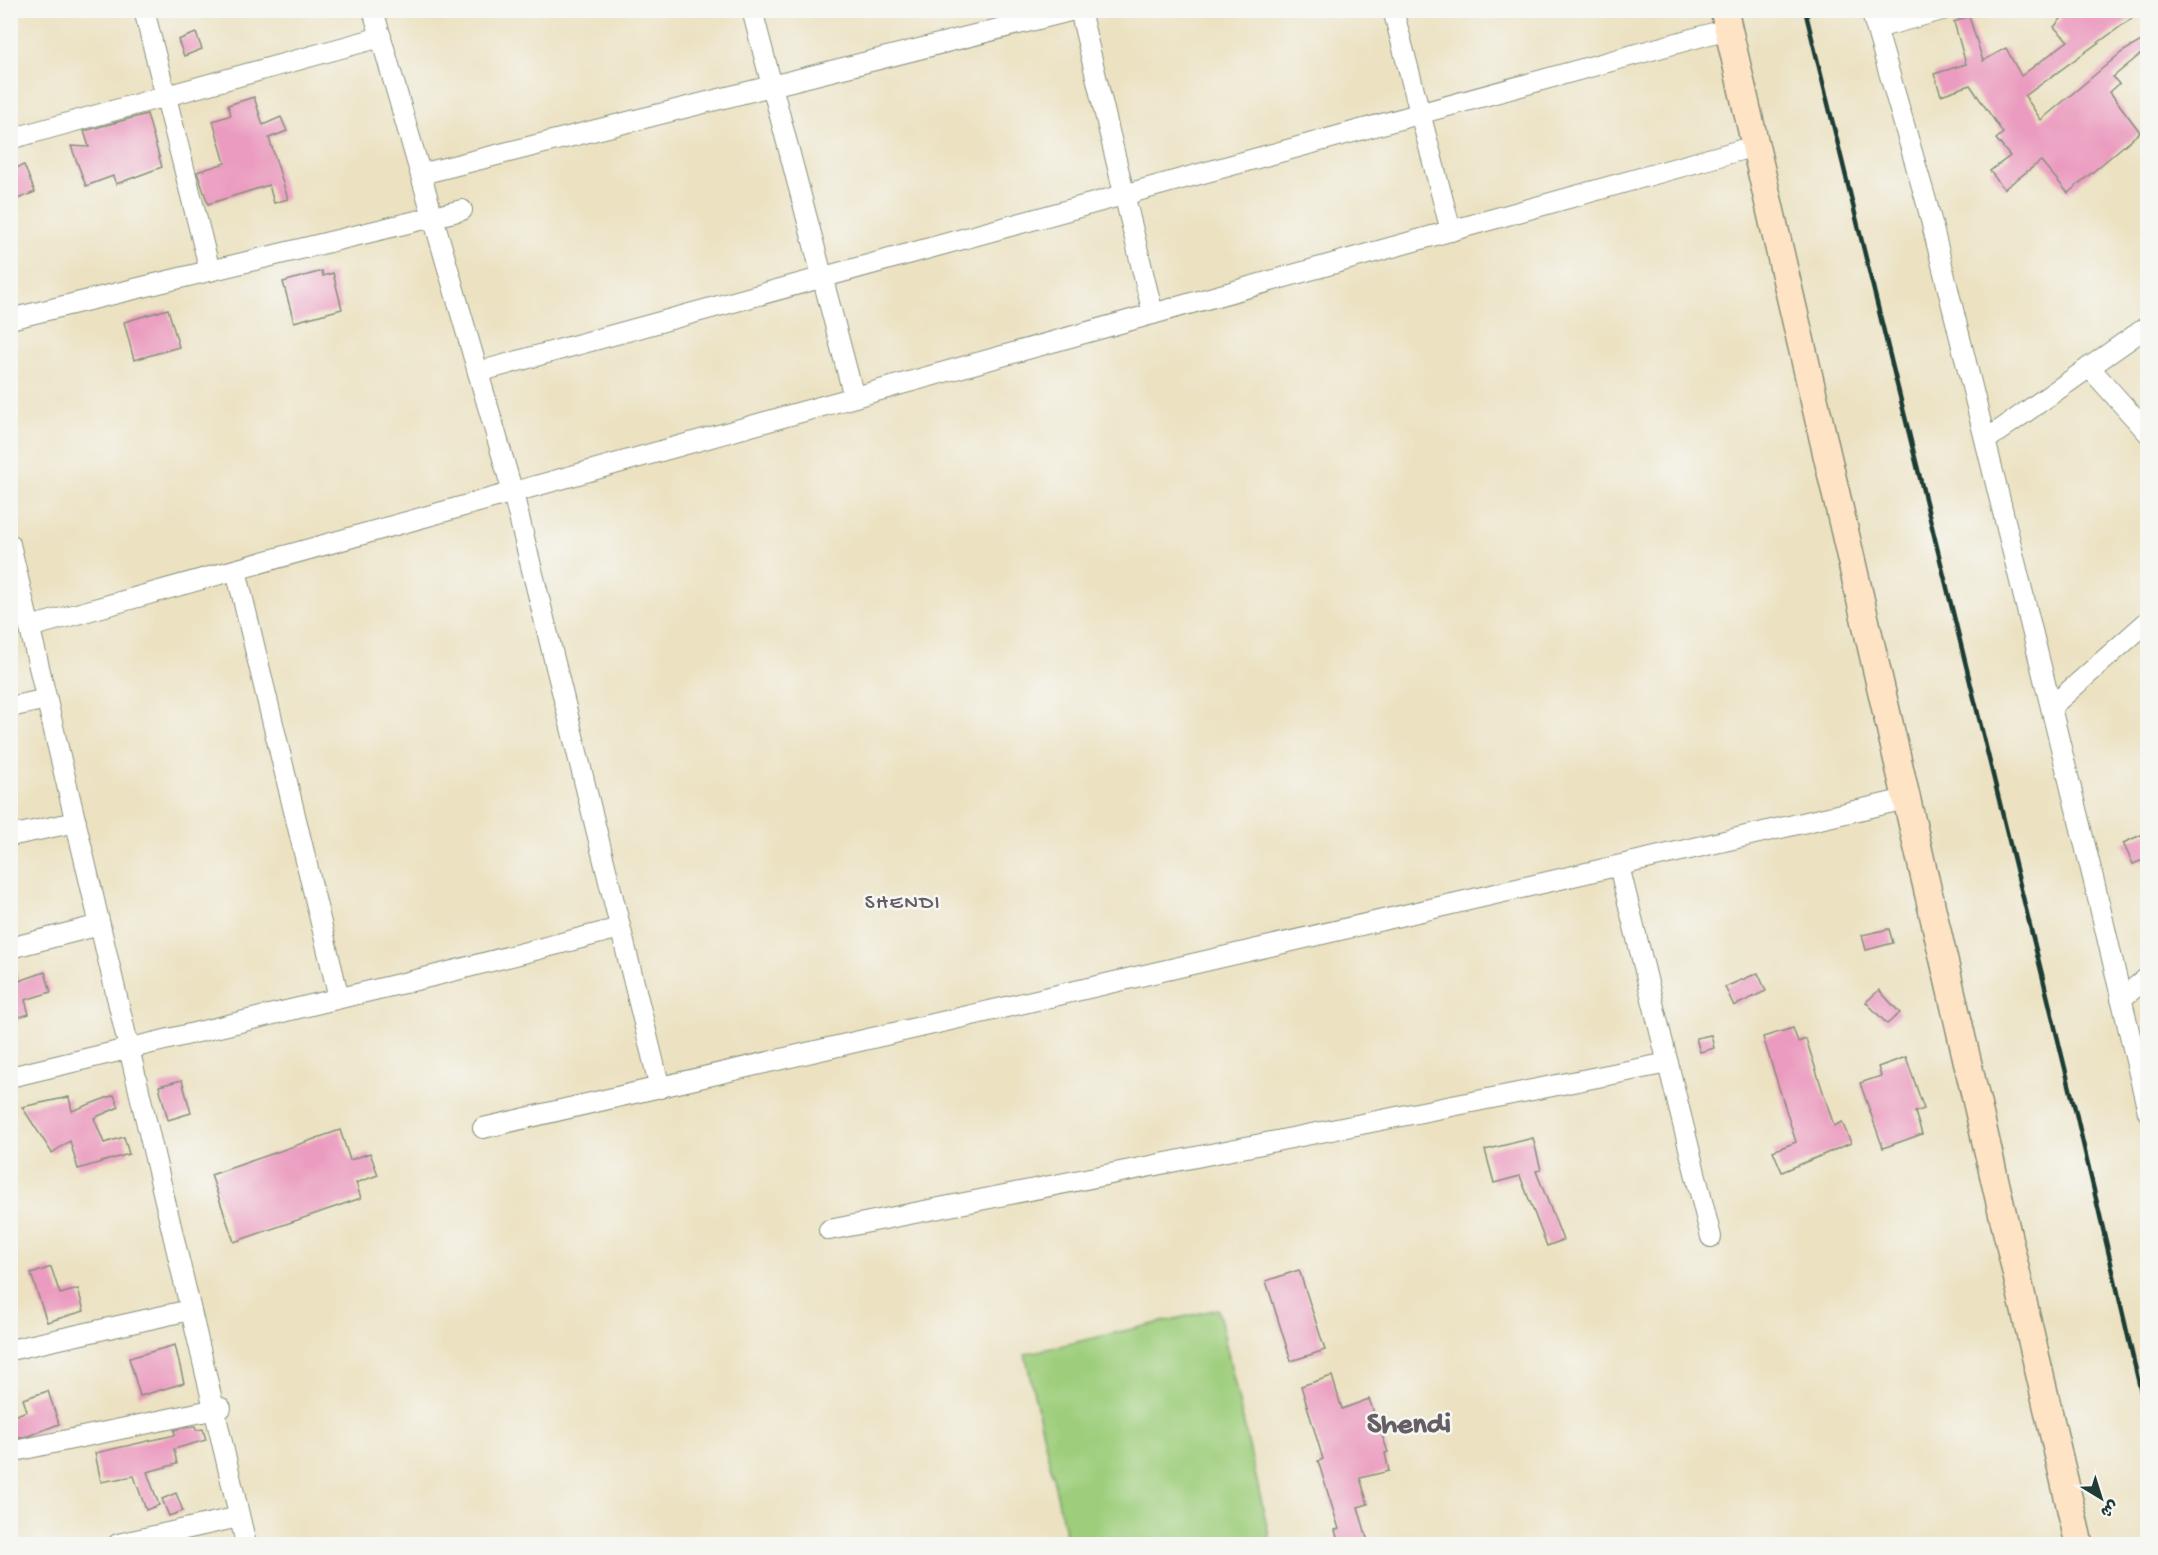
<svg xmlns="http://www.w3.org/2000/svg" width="2158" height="1555" font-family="'Gochi Hand','Playpen Sans Arabic',sans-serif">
<rect width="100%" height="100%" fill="#f6f6f2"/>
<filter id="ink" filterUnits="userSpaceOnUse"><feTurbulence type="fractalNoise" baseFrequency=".0167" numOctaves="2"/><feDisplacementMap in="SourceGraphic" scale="12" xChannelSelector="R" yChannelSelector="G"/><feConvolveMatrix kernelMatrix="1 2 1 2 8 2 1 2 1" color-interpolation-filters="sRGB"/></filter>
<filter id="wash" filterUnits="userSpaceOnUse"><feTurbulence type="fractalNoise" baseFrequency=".008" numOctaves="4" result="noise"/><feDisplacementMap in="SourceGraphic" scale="24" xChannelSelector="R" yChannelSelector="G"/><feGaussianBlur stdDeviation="1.35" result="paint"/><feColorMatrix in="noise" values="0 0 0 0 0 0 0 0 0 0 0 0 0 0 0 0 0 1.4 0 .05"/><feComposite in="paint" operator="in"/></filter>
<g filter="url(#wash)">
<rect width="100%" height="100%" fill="#ece2c2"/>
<!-- green -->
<path fill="#9ece7c" stroke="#5e8658" stroke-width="1.5" d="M1218,1309L1271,1544H1068L1025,1354Z"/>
<g id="blocks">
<!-- building -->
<g fill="#eb9bbf">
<path d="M2055,10H2143L2025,96L2041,120L2122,52L2148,37V48L2113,77L2119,84L2110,92L2140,132L2068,193L2041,161L2004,189L1990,171L2010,156L1996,139L2003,133L1970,85L1941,95L1934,74L1966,64L1954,22L1969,16L1983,61L2006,48L2021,76L2068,41L2054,27L2061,19Z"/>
<path d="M196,33L202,49L184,56L178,40Z"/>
<path d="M254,97L263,125L281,117L287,131L269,138L288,199L274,203L269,185L208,204L197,172L225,163L213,121L231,115L228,105Z"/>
<path d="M147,114L162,167L116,184L113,176L86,186L71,146L89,147L84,131Z"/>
<path d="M24,165L35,192L10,202V170Z"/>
<path d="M322,271L323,276L333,273L342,309L294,322L283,282Z"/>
<path d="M168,309L179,347L134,360L124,322Z"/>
<path d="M2148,832V858L2133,864L2123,843Z"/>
<path d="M1889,929L1893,943L1866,950L1862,935Z"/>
<path d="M10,966H14L19,981L45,972L51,992L25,1000L29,1014L10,1020Z"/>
<path d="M1758,973L1766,991L1734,1006L1725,987Z"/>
<path d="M1879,990L1900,1013L1887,1024L1866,1002Z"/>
<path d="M1793,1028L1798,1042L1806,1039L1834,1126L1842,1122L1851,1143L1782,1172L1773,1151L1796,1142L1763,1037Z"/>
<path d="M1711,1035L1714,1048L1700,1052L1696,1038Z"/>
<path d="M1906,1057L1924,1109L1915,1112L1922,1134L1883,1148L1860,1083L1881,1076L1878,1067Z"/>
<path d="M182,1080L191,1113L168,1120L159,1086Z"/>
<path d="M114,1095L119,1107L94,1118L104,1143L124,1137L129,1154L78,1169L70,1141L52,1153L22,1107L69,1097L72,1111Z"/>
<path d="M340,1130L350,1160L370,1153L378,1175L356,1183L361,1198L234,1242L211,1175Z"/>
<path d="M1533,1138L1541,1170L1536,1171L1563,1240L1547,1246L1520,1176L1494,1183L1485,1150Z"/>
<path d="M51,1267L60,1294L78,1289L84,1311L47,1322L31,1274Z"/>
<path d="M1299,1270L1325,1350L1291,1361L1266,1281Z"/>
<path d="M175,1345L184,1383L140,1396L129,1358Z"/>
<path d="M1332,1376L1342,1409L1369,1399L1388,1452L1385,1453L1389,1471L1360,1478L1368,1504L1358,1507L1369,1545H1339L1335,1530L1339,1529L1318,1461L1323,1459L1301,1386Z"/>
<path d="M48,1391L59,1424L28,1436L11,1440V1417L27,1411L23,1399Z"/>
<path d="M195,1426L196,1430L203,1429L206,1440L174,1449L177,1464L147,1472L159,1505L146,1510L134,1476L101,1482L95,1453L175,1435L174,1430Z"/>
<path d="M176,1493L183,1511L169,1516L162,1499Z"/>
</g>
</g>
</g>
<g filter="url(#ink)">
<use href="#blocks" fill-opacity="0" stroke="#86907b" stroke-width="1.5"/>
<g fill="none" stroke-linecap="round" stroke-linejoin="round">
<!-- street casing -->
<g stroke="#86907b" stroke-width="22">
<g id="street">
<path d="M144,10L210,271"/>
<path d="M373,10L513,493L660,1088"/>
<path d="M752,10L854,397"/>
<path d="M1080,10L1153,314"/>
<path d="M1393,10L1451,231"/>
<path d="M1871,10L1927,204L2095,886L2148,1112"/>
<path d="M1877,28L1942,10"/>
<path d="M10,139L381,37"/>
<path d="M421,174L1074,10"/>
<path d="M10,319L462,210"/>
<path d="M2089,367L2148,433"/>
<path d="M478,372L1728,29"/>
<path d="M1986,440L2148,326"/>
<path d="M10,544L246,1544"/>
<path d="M236,570L339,998"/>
<path d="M30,627L1755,146"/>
<path d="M10,707L47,699"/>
<path d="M2051,707L2148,621"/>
<path d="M10,836L76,822"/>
<path d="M1619,866L1711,1237"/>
<path d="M10,948L100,925"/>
<path d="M2121,999L2148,977"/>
<path d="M10,1077L437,975L620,928"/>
<path d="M483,1128L1906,799"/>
<path d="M829,1230L1668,1063"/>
<path d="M10,1350L190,1310"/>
<path d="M10,1452L221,1408"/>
<path d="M118,1544L239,1517"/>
</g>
</g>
<!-- secondary casing -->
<g stroke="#86907b" stroke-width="30">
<path id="secondary" d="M1724,10L2079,1544"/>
</g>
<!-- street -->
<use href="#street" stroke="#fff" stroke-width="20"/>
<!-- secondary -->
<use href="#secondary" stroke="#fee4c5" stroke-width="27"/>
<!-- rail -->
<path stroke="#1f3d34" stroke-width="4.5" d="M1805,10L2076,1113L2148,1422"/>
</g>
</g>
<g text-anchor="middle" stroke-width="5" stroke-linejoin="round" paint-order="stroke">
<!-- quarter labels -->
<g font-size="21" letter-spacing="1.5" fill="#665e65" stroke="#f6f6f2">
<text x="903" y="908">SHENDI</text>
</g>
<!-- town labels -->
<g font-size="30" font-weight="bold" fill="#665e65" stroke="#f6f6f2">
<text x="1409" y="1432">Shendi</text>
</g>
</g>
<!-- margin -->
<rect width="2158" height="1555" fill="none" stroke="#f6f6f2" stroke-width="36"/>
<!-- north arrow -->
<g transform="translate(2101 1498) rotate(142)" stroke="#f6f6f2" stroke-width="4.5" paint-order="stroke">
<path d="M0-4.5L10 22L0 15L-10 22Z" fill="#1f3d34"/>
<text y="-9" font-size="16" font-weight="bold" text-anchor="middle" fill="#1f3d34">ش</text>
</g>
</svg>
